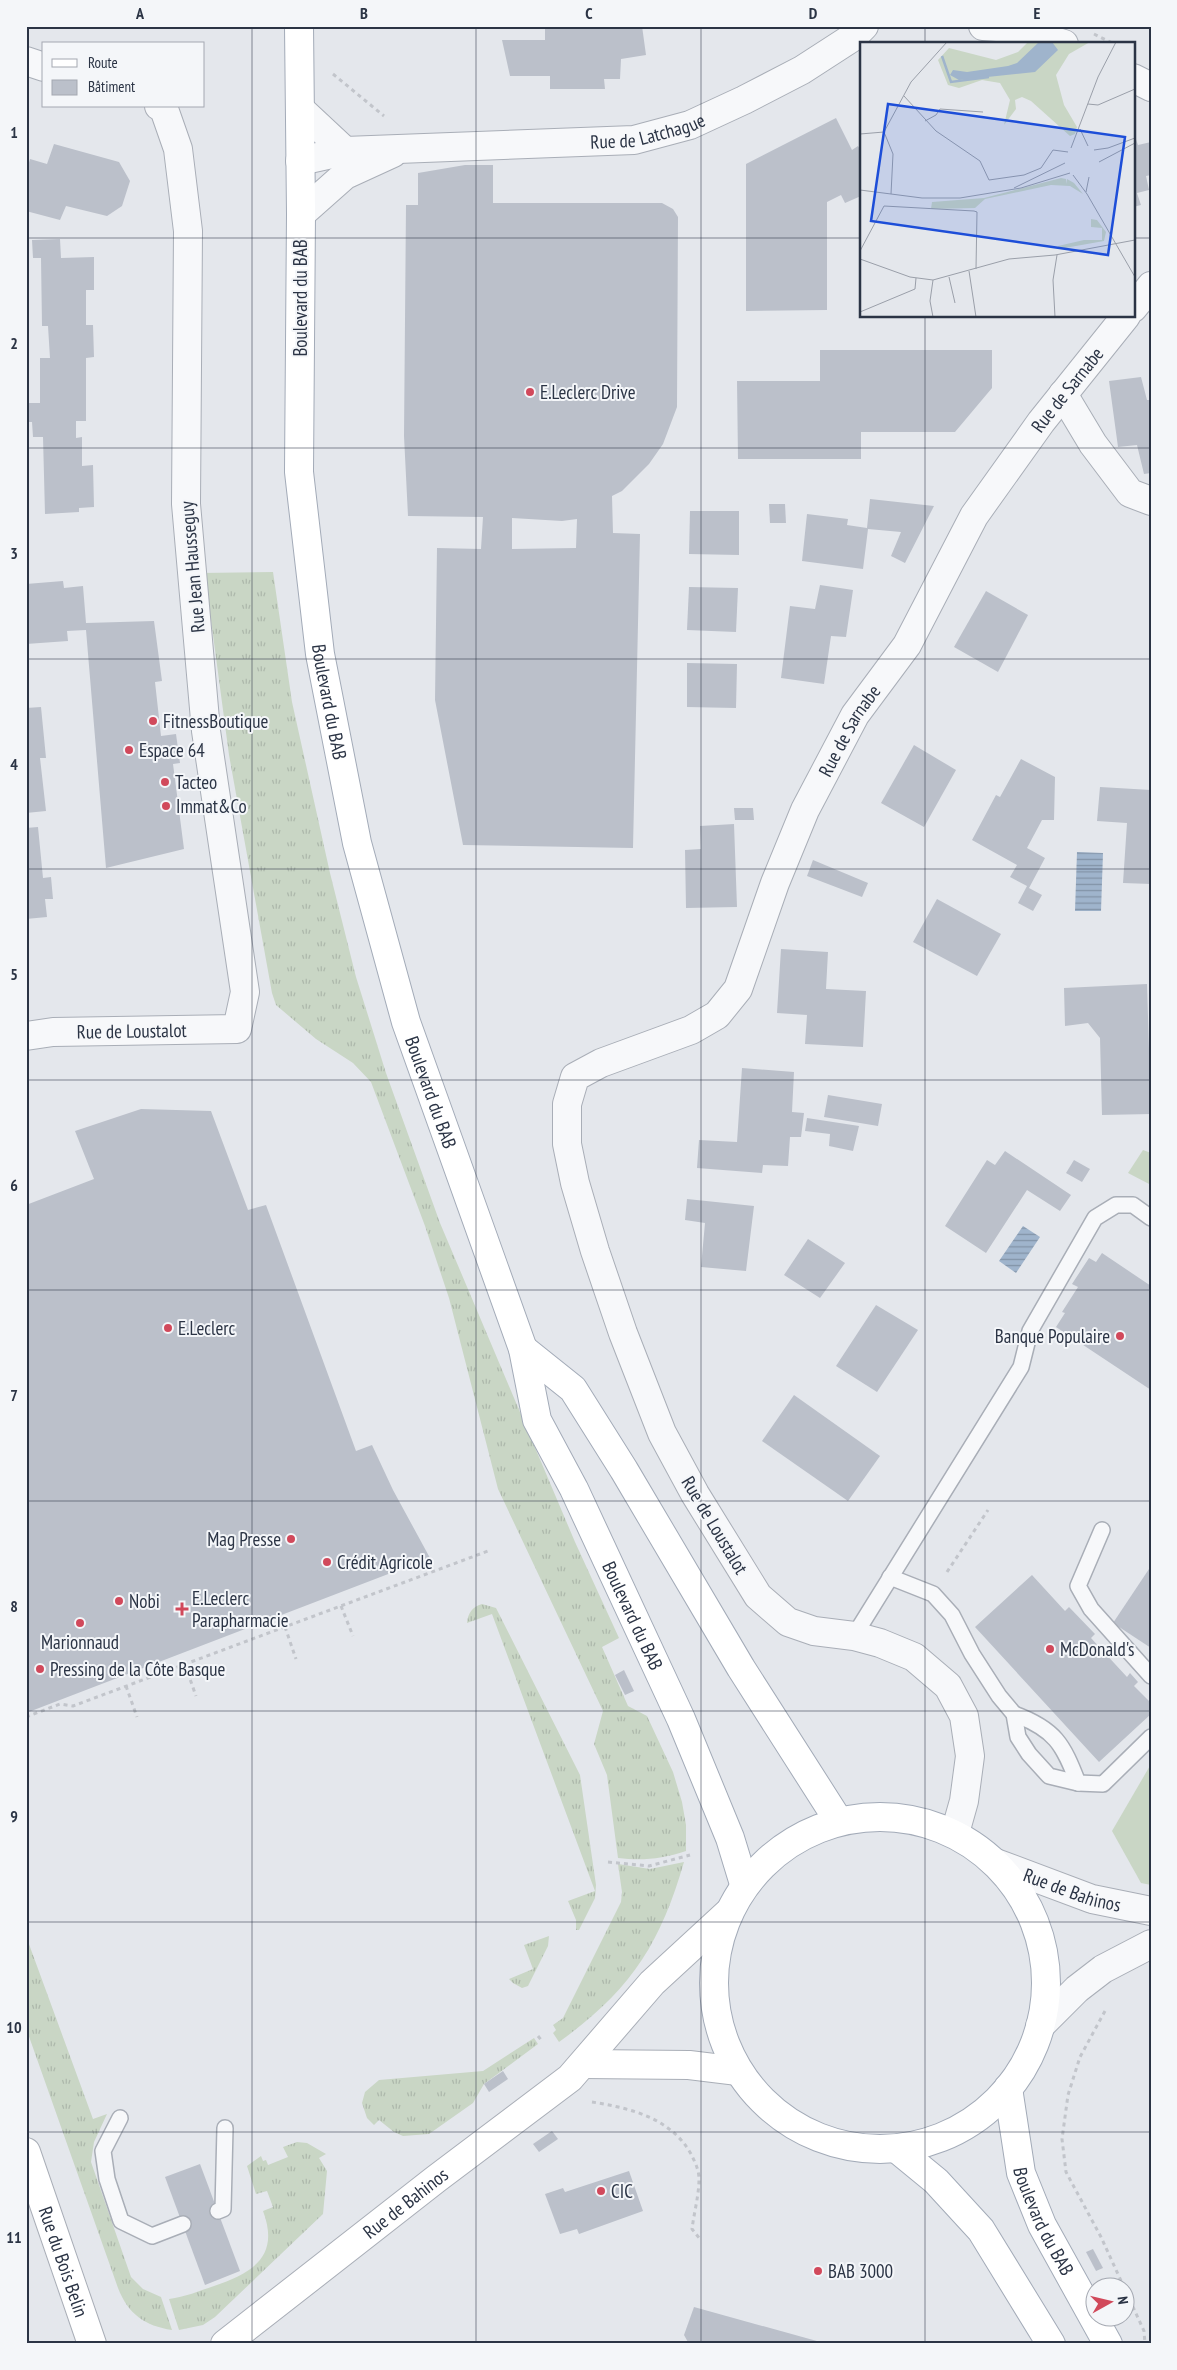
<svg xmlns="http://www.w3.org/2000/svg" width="1177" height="2370" font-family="'PT Sans Narrow',sans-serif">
<defs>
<pattern id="grass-tufts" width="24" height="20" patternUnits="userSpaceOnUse" patternTransform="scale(1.25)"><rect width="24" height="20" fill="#c9d6c5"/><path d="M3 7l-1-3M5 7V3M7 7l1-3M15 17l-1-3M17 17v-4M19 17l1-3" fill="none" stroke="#adb8ab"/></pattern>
<pattern id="water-rules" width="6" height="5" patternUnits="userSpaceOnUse" patternTransform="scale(1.25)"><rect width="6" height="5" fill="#9fb4cc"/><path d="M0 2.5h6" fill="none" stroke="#8293a7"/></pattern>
</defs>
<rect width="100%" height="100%" fill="#e4e7ec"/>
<!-- grass -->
<g fill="url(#grass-tufts)">
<path d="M273,572L292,702L330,873L356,977L386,1073L440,1223L575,1542L619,1638L602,1647L628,1706L647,1716L673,1772L682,1802L686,1825V1851C662,1859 642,1861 618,1858L607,1775L594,1744L603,1711L498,1489L449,1298L425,1226L371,1082L353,1063L316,1039L276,1005L272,993L229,755L211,620H201L200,573Z"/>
<path d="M482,1604L496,1608L580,1775L596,1885L595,1898L579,1930H576V1920L568,1901L595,1891L492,1614L467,1623C468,1613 472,1607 482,1604Z"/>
<path d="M684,1862C660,1945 630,1991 559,2042L553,2033L556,2030L553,2025L563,2018L621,1902L622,1892L618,1864L650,1869Z"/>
<path d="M26,1936L93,2119L107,2114L94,2142L91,2162L131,2277L143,2289L161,2297L172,2330C145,2326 128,2314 118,2288L26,2028Z"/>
<path d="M549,1936L548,1946L528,1986L522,1988L513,1983L509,1979L533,1969L524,1945Z"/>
<path d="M534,2038L538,2044L484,2084L473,2103L429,2134L403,2136L394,2132L379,2120L374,2125L367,2118L362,2103L365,2092L379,2080L483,2071Z"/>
<path d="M297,2142L307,2143L326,2154L319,2158L327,2171L323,2214L215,2317L203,2325L179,2330L169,2299C185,2297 199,2291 214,2286C253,2273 280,2256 263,2211L273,2207L267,2191L256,2194L247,2166L261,2156L263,2161L266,2160L268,2165L288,2157L283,2147Z"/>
</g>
<!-- park -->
<g fill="#c9d6c5">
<path d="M1143,1150L1151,1153V1185L1128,1173Z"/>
<path d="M1151,1764V1885L1141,1883L1112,1831Z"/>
</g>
<!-- water -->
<g fill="url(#water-rules)">
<path d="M1077,852L1103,853L1101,911H1075Z"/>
<path d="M1023,1226L1040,1237L1016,1273L999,1261Z"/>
</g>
<!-- building -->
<g fill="#bbc0ca" fill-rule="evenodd">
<path d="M545,26H642L646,55L621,59L620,79H604L605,89H550V76H510L502,40H545Z"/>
<path d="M836,118L852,150L858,146L861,151V196L845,203L841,195L827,202V310L746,311V164Z"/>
<path d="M1133,131L1138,145L1151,142V175L1146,176L1149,190L1137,193L1141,205L1133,207Z"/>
<path d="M54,144L119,162L130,181L122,206L107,216L66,206L60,220L26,211V173L30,159L47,164Z"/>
<path d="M465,165H493V203H662L673,209L678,217L677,407L663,444L649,464L622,491L612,496L613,533L640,534L633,848L463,845L435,700L437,548L481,549L483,517L408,516L404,436L406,205H418V173ZM512,518L562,521L577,519L576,548L512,549Z"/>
<path d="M60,239L61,258L94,257V290H86V325H93L94,357L86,358V421H76V438L82,437V466L93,465L94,507L79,508V512L45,514L43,437H33L32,422H26V403H40V358H50L48,326H42L41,258H33L32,240Z"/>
<path d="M820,350H992V388L955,432H861V459H738L737,381H820Z"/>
<path d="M1141,377L1147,400H1151V473L1144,474L1137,445L1118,447L1109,381Z"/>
<path d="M870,499L934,506L905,563L891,556L901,532L868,529L863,569L802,561L807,514L848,519L847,525L867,528Z"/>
<path d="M769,504H785L786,523H770Z"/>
<path d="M690,511H739V555L689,554Z"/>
<path d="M63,581L64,588L83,586L86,623L154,621L162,681L155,682L161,736L176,734L180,763L173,764L184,849L106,868L86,630L67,631L68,641L26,644V584Z"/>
<path d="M820,585L853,590L846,637L831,636L824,684L781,678L790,606L815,609Z"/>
<path d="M689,587L738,588L736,632L687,630Z"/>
<path d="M986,591L1028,615L998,672L954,647Z"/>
<path d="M687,663L737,664L736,708L687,707Z"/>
<path d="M41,707L46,758H40L46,811L26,813V708Z"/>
<path d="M914,745L956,770L924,827L881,803Z"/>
<path d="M1021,759L1055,777L1054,820H1042L1027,848L1045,858L1029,888L1042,895L1033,911L1018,903L1027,886L1010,877L1017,865L972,840L996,795L1000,797Z"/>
<path d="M1100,787L1151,790V884L1123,883L1127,823L1097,821Z"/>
<path d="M734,808H753L754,820H735Z"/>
<path d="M734,824L737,907L686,908L685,850L701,849L700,826Z"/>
<path d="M38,827L43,878L51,877L53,899H45L47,917L26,919V828Z"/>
<path d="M813,860L868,883L862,897L807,876Z"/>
<path d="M937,899L1001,934L977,976L913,942Z"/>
<path d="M781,949L828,952L826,989L866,991L863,1047L805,1044L807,1015L777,1013Z"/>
<path d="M1147,984L1151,1114L1102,1115L1100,1038L1088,1023L1065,1026L1064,988Z"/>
<path d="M742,1068L794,1072L792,1112L804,1113L801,1137H790L788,1166L763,1165L762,1173L697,1168L699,1140L737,1142Z"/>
<path d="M828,1095L882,1104L878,1126L824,1117Z"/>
<path d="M141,1109L211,1111L248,1210L266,1205L356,1451L372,1445L393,1490L430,1558L26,1713V1205L94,1179L75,1131Z"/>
<path d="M807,1118L859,1126L853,1151L829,1146L830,1134L805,1131Z"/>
<path d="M1005,1151L1071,1195L1060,1211L1027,1190L986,1253L945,1226L987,1160L995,1165Z"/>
<path d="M1074,1160L1090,1169L1082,1182L1066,1173Z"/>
<path d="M687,1199L754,1206L746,1271L701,1267L705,1223L685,1220Z"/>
<path d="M808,1239L845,1263L820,1298L784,1275Z"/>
<path d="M1102,1253L1151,1286V1390L1056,1327L1065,1313L1062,1312L1078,1287L1072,1284L1089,1258L1096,1262Z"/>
<path d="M876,1305L918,1330L877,1392L836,1366Z"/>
<path d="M794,1395L880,1456L848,1501L762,1441Z"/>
<path d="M1151,1566V1648L1113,1623Z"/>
<path d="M1032,1575L1065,1611L1069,1607L1095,1634L1091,1638L1127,1677L1130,1673L1138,1682L1134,1686L1151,1703V1714L1099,1762L975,1627Z"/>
<path d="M624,1670L634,1691L625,1695L615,1675Z"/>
<path d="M503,2071L508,2079L489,2092L484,2084Z"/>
<path d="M552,2131L558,2139L539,2152L533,2144Z"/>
<path d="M200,2164L240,2271L205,2285L165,2177Z"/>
<path d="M629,2171L643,2211L579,2234L577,2229L560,2234L545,2194L563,2188L565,2192Z"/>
<path d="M1093,2249L1103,2268L1096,2271L1086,2252Z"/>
<path d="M694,2307L824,2343V2344H689L684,2335Z"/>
</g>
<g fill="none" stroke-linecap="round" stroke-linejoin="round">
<!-- lane casing -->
<g stroke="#a9aeb7" stroke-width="18">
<g id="lane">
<path d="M1102,1530L1078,1586L1091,1609L1151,1676"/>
<path d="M890,1577L933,1594L952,1615L972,1654L999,1696L1014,1714L1018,1737L1029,1754L1049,1776L1078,1783L1103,1784L1151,1737"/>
<path d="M854,1636L1021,1367L1030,1331L1095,1218L1116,1205H1133L1151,1218"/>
<path d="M1014,1714C1055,1729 1063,1744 1078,1783"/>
<path d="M120,2118L103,2151L107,2179L121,2221L152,2236L183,2224"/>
<path d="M218,2211L223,2209L225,2128"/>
</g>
</g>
<!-- street casing -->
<g stroke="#a9aeb7" stroke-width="30">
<g id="street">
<path d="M983,26L1011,28L1064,44"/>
<path d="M26,61L44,67"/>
<path d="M1133,78L1151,87"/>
<path d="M300,109L345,151"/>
<path id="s1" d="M300,161L345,151L634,140L690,125L744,100L802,70L853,37L864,26"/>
<path d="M301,214L345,175L393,153"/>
<path d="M1133,308L1151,286"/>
<path d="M1063,394L1093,444L1130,493L1151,501"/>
<path id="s2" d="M26,1036L53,1032L237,1029L245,992L206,731L186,504L188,231L178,149L164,109L159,106"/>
<path id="s3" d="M955,1833L964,1801L970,1756L964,1716L948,1686L914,1657L880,1643L854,1636L814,1631L788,1622L758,1596L695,1494L662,1433L623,1333L595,1251L575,1183L567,1144V1104L575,1077L601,1063L691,1030L717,1015L738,989L775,883L805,810L855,715L907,645L974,516L1041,422L1126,316"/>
<path id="s4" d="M996,1863L1092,1899L1151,1911"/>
<path d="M1040,2026L1077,1989L1103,1969L1151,1944"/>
</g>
</g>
<!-- secondary casing -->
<g stroke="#a9aeb7" stroke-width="30">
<g id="secondary">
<path d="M584,2064L689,2065L738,2071"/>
<path id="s5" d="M26,2152L92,2344"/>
<path id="s6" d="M225,2344L436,2179L570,2078L652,1983L728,1913"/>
</g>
</g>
<!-- primary casing -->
<g stroke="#a3abb8" stroke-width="30">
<g id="primary">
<path id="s7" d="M299,26L301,214L299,472L320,654L357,843L406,1022L523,1349L537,1420L574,1489L681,1719L730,1838L744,1884"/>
<path d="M523,1349L573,1389L624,1470L741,1668L838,1820"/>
<circle cx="880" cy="1983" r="166"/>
<path id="s8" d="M1008,2088L1021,2173L1042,2225L1108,2344"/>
<path d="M897,2149L936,2181L981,2230L1051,2344"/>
</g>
</g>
<!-- path -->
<g stroke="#c2c5cb" stroke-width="3" stroke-dasharray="4 4" stroke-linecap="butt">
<path d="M1094,34L1114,44"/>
<path d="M333,74L384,116"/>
<path d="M947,1572L988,1510"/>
<path d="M341,1606L353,1636"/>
<path d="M285,1627L296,1659"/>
<path d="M185,1665L196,1696"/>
<path d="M126,1686L137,1717"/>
<path d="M26,1717L60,1704L73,1706L488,1551"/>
<path d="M608,1862L649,1866L690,1855"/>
<path d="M1105,2011L1080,2057L1068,2095L1062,2139L1066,2172L1101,2237L1144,2331L1145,2344"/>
<path d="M538,2036L542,2041"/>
<path d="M592,2102C630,2108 671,2118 691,2154C695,2162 699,2170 699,2179C699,2195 694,2213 692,2229L700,2239"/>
</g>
<!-- lane -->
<use href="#lane" stroke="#f7f8fa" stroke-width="15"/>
<!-- street -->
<use href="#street" stroke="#f7f8fa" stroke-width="28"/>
<!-- secondary -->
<use href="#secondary" stroke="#fff" stroke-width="28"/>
<!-- primary -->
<use href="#primary" stroke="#fff" stroke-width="28"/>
</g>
<!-- grid -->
<path fill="none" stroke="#2b3445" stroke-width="1" stroke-opacity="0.55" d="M252,26V2344M476,26V2344M701,26V2344M925,26V44M26,238H861M1133,238H1151M925,316V2344M26,448H1151M26,659H1151M26,869H1151M26,1080H1151M26,1290H1151M26,1501H1151M26,1711H1151M26,1922H1151M26,2132H1151"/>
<!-- markers -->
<g fill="#d1495b" stroke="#f4f6f9" stroke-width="2">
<circle cx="530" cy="392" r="5"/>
<circle cx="153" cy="721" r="5"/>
<circle cx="129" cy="750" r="5"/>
<circle cx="165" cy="782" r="5"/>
<circle cx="166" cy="806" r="5"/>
<circle cx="168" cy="1328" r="5"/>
<circle cx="1120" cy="1336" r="5"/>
<circle cx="291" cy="1539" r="5"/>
<circle cx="327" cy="1562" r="5"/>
<circle cx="119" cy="1601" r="5"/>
<path d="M179.5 1601.5h5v5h5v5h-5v5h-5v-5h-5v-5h5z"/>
<circle cx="80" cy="1623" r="5"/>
<circle cx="1050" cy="1649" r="5"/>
<circle cx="40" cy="1669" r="5"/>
<circle cx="601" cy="2191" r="5"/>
<circle cx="818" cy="2271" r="5"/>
</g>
<g text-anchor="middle" stroke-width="4" stroke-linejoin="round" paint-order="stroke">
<!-- street labels -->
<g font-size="19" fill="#2b3445" stroke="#f4f6f9">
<text dy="7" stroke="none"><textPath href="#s1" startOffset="350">Rue de Latchague</textPath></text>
<text transform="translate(300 298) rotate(-90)" y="7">Boulevard du BAB</text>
<text dy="7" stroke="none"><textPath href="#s3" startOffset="1808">Rue de Sarnabe</textPath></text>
<text transform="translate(192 567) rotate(-95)" y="7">Rue Jean Hausseguy</text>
<text dy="7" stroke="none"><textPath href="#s7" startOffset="678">Boulevard du BAB</textPath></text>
<text dy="7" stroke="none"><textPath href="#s3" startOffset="1402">Rue de Sarnabe</textPath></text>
<text dy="7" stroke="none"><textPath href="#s2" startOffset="106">Rue de Loustalot</textPath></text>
<text dy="7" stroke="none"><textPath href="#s7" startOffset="1082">Boulevard du BAB</textPath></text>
<text transform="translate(715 1525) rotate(59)" y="7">Rue de Loustalot</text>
<text dy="7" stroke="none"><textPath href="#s7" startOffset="1645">Boulevard du BAB</textPath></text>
<text dy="7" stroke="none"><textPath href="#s4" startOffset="81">Rue de Bahinos</textPath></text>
<text dy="7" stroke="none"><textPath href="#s6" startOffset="229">Rue de Bahinos</textPath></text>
<text dy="7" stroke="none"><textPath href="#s8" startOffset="139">Boulevard du BAB</textPath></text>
<text dy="7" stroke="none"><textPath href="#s5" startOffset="116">Rue du Bois Belin</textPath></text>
</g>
<!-- poi labels -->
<g font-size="19" fill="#2b3445" stroke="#f4f6f9" text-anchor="start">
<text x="540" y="399">E.Leclerc Drive</text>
<text x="163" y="728">FitnessBoutique</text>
<text x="139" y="757">Espace 64</text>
<text x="175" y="789">Tacteo</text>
<text x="176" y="813">Immat&amp;Co</text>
<text x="178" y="1335">E.Leclerc</text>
<text x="1110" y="1343" text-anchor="end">Banque Populaire</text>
<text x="281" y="1546" text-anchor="end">Mag Presse</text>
<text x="337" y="1569">Crédit Agricole</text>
<text x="192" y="1605">E.Leclerc<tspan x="192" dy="22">Parapharmacie</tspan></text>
<text x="129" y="1608">Nobi</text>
<text x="80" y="1649" text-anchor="middle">Marionnaud</text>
<text x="1060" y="1656">McDonald's</text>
<text x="50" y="1676">Pressing de la Côte Basque</text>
<text x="611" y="2198">CIC</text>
<text x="828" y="2278">BAB 3000</text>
</g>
</g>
<!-- overview -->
<g transform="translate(860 42)">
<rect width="275" height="275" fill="#e4e7ec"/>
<path d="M201,136L206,137V142L207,137L214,141L223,152L210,144L191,143L125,157L115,166L71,167L72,160L124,156ZM231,177L237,178L246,190L244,199L199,207L198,204L224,198H242V186L231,185Z" fill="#c9d6c5"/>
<path d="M168,0H230L209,12L196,33L204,63L217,85L215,92L210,94L171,59L162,55L155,58L156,67L144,83L150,58L140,41L122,38L99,46L88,43L78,18L89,6L136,18L158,10Z" fill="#c9d6c5"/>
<path d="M179,0H192L198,8L175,30L99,38L90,33L93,28L107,30L148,24L157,21Z" fill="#9fb4cc"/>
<path fill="none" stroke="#9fb4cc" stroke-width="2.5" d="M82,14L91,40L129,35"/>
<path fill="none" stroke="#9a9fa9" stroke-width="1" d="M44,54L76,89L120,119L129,138L164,133L181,126L193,108L208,110M228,62L238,63L275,47M65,79L76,73L80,67L123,70M220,87L228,104M0,92L24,90M211,106L238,35L256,0M234,108L248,106L275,96M239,120L275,101M213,133L227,152L275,235M154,146L205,121M0,148L62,156H100L161,146L210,131M226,150L229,135M31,152L33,112L24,90L51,40L87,0M0,209L24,164L114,169L117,170L116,227M0,217L50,235L73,238L149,217L195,213L275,198M109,229L116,275M89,235L95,261M73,238L70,259L73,275M0,270L55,247L56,236M195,275L193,238L197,213"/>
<path fill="#1d4ed8" fill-opacity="0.15" stroke="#1d4ed8" stroke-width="2.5" d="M28,62L265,95L248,213L11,179Z"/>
<rect width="275" height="275" fill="none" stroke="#2b3445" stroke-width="2.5"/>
</g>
<!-- border -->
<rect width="1177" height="2370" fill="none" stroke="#f4f6f9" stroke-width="55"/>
<!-- legend -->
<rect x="42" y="42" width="162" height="65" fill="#f4f6f9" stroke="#a4a8b1"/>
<rect x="52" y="59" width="25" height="8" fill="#ffffff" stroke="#a4a8b1"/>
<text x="88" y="68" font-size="15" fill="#2b3445">Route</text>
<rect x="52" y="80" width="25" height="15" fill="#bbc0ca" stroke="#a4a8b1"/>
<text x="88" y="92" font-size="15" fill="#2b3445">Bâtiment</text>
<!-- north arrow -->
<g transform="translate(1110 2302) rotate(82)"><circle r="24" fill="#f4f6f9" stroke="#a4a8b1"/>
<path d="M0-4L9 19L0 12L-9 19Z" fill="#d1495b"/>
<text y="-8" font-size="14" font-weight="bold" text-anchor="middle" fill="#2b3445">N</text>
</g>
<rect x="28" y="28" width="1122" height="2314" fill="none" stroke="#2b3445" stroke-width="2"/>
<g font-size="16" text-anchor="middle" font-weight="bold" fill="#2b3445">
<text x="140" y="19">A</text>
<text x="364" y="19">B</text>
<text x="589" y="19">C</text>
<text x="813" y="19">D</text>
<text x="1037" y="19">E</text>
<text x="14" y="138">1</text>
<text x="14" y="349">2</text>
<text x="14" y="559">3</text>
<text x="14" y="770">4</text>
<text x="14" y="980">5</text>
<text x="14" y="1191">6</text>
<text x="14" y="1401">7</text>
<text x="14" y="1612">8</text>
<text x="14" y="1822">9</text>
<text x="14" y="2033">10</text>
<text x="14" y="2243">11</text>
</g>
</svg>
